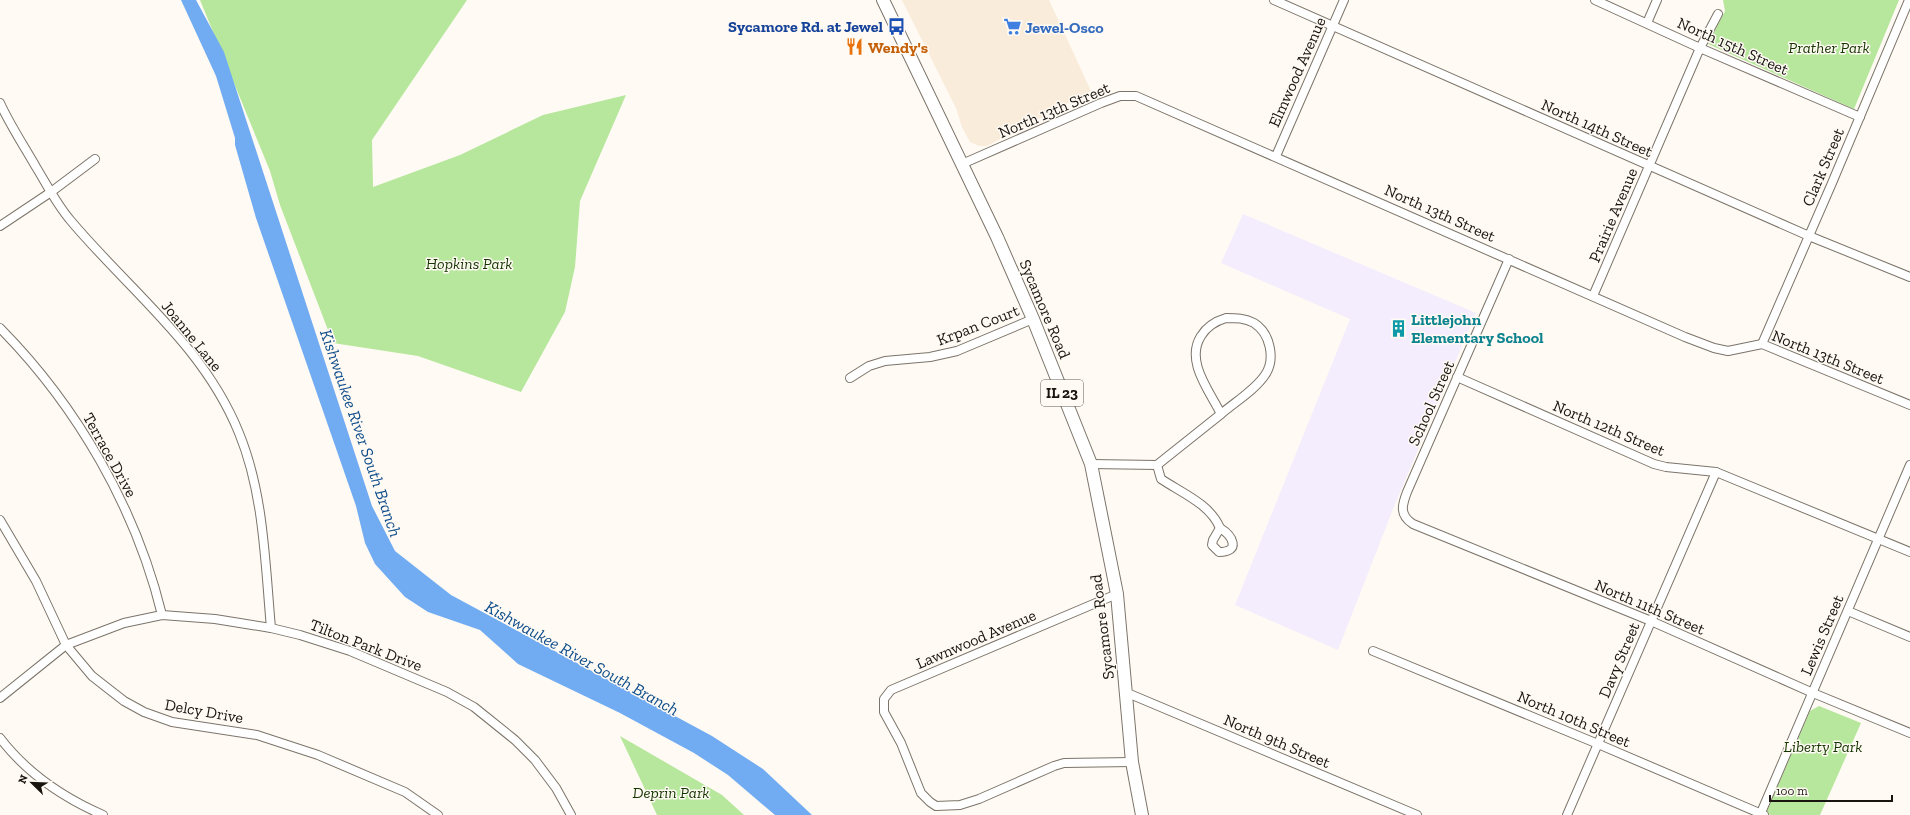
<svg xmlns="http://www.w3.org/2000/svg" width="1910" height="815" viewBox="0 0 1910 815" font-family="'Zilla Slab',serif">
  <rect width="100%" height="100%" fill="#fffaf3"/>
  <path fill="#faecda" d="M902 0H1049L1091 91 987 146H979L970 142 962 127 956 108Z"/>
  <path fill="#f4edfe" d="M1243 214 1476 313 1395 504 1338 650 1235 605 1350 319 1221 263Z"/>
  <g fill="#b6e79c">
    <path d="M200 0H467L372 140 373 187 460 155 543 115 626 95 580 201 575 267 565 312 521 392 418 356 333 343 280 205 270 171Z"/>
    <path d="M1723 0H1899L1854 109 1708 44 1725 11Z"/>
    <path d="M1819 706 1861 723 1820 815H1771L1766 813 1810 711Z"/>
    <path d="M620 736 722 795 744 815H657Z"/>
  </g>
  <path fill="#71acf2" d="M181 0H196L224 52 372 506 395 551 451 595 712 736 763 769 812 815H775L728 775 694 753 620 713 518 664 480 630 428 612 405 597 375 564 365 543 356 506 256 218 235 145V138L216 76Z"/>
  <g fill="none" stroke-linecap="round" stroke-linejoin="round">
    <defs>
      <g id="street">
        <path d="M1274 0 1809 236 1910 277"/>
        <path d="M1595 0 1700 48 1860 117"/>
        <path d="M1647 23 1657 0"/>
        <path d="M0 103C10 125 24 146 36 167 47 185 57 205 71 221 129 290 204 346 239 433 264 494 265 562 271 628"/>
        <path d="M1276 156 1344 0"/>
        <path d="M962 164 1101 103 1120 96H1136L1685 337 1714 348 1728 351 1762 344 1910 405"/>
        <path d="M0 226 51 192 95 159"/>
        <path d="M1509 259 1407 492C1402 505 1399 515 1413 524L1651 621 1813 693 1910 733"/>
        <path d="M1593 296 1700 48 1718 14"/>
        <path d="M1226 318C1236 318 1245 318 1254 323 1270 333 1276 359 1265 375 1255 390 1235 402 1221 414 1209 390 1185 361 1201 336 1207 326 1216 321 1226 318Z"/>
        <path d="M0 328C77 406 136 508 162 615"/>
        <path d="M1762 344 1832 183 1909 0"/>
        <path d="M1457 377 1654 464 1666 467 1716 472 1910 552"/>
        <path d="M850 378 869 366 885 361 930 357 957 351 1033 319"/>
        <path d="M1091 464 1157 465"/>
        <path d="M1157 465 1161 479C1182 493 1210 504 1220 528"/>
        <path d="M1157 465 1221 414"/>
        <path d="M0 520 36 581 66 645 92 676 124 701 144 712 172 722 257 735 318 755 405 792 438 815"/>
        <path d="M1220 528C1233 536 1241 552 1219 552L1212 545 1213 540Z"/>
        <path d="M1117 594 891 690 884 699V712L901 743 921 793 930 802 936 806 960 805 979 799 1054 766 1064 763 1132 762"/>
        <path d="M1848 611 1910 637"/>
        <path d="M1373 651 1598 744 1764 815"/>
        <path d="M1125 692 1417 815"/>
        <path d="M0 698 66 645 124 623 162 615 215 619 271 628 300 635 350 651 447 692 474 707 515 740 535 760 556 788 571 815"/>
        <path d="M0 738C26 772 64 798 103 815"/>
        <path d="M1567 815 1716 472"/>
        <path d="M1760 815 1910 465"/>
      </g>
      <path id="primary" d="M883 0 997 237 1033 319 1091 464 1117 594 1132 762 1142 815"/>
    </defs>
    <use href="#street" stroke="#7b746a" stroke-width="10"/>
    <use href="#primary" stroke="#7b746a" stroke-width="14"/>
    <use href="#street" stroke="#fff" stroke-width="8"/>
    <use href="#primary" stroke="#fff" stroke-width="12"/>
  </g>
  <defs>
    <symbol id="bus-bare" viewBox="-9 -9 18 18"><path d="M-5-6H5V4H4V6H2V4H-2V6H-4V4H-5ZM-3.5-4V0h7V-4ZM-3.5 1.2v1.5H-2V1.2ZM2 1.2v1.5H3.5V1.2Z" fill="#1a4fb4" stroke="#fffaf3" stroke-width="2.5" paint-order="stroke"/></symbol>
    <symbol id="supermarket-bare" viewBox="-9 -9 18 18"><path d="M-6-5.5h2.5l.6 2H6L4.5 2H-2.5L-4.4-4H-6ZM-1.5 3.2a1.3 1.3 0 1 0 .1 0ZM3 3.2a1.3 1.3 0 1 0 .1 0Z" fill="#3f7fe0" stroke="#fffaf3" stroke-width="2.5" paint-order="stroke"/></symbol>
    <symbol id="restaurant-bare" viewBox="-9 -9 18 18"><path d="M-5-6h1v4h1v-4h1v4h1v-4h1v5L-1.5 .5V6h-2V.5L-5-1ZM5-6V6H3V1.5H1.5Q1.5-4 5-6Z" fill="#e8710a" stroke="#fffaf3" stroke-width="2.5" paint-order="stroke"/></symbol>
    <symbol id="building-bare" viewBox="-9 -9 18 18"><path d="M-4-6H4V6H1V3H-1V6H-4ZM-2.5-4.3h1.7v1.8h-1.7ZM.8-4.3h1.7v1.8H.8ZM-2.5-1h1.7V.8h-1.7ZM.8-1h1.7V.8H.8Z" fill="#0f9aa8" stroke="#fffaf3" stroke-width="2.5" paint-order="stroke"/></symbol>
  </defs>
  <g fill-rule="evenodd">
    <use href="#bus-bare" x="884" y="14" width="25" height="25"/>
    <use href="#supermarket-bare" x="1000" y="14" width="25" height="25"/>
    <use href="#restaurant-bare" x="842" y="34" width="25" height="25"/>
    <use href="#building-bare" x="1386" y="316" width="25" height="25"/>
  </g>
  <g text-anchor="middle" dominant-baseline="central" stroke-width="3" stroke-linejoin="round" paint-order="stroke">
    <rect fill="#fffaf3" stroke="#5d5a55" stroke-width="1" x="1041" y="380" width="42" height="26" rx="3"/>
    <g font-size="15" font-weight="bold" fill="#181511">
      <text x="1062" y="393">IL 23</text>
    </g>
    <g font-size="16" font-weight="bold" fill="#164399" stroke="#fffaf3" text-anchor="end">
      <text x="883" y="26">Sycamore Rd. at Jewel</text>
    </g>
    <g font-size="16" font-weight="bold" fill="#366cbe" stroke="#fffaf3" text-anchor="start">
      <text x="1025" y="27">Jewel-Osco</text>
    </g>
    <g font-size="16" fill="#181511" stroke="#fffaf3">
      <text transform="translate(1733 46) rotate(24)">North 15th Street</text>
      <text transform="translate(1297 72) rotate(-66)">Elmwood Avenue</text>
      <text transform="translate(1054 110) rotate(-23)">North 13th Street</text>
      <text transform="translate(1597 128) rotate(24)">North 14th Street</text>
      <text transform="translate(1823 167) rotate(-67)">Clark Street</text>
      <text transform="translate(1440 213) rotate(24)">North 13th Street</text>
      <text transform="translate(1613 215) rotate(-67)">Prairie Avenue</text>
      <text transform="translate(1045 309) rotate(67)">Sycamore Road</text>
      <text transform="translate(978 325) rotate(-21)">Krpan Court</text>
      <text transform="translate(192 336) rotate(51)">Joanne Lane</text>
      <text transform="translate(1828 357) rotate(22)">North 13th Street</text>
      <text transform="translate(1431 403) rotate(-66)">School Street</text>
      <text transform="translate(1609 428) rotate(23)">North 12th Street</text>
      <text transform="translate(110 455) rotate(61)">Terrace Drive</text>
      <text transform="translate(1650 607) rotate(23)">North 11th Street</text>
      <text transform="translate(1102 627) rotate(-97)">Sycamore Road</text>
      <text transform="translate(1822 635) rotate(-67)">Lewis Street</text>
      <text transform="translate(976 639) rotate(-23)">Lawnwood Avenue</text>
      <text transform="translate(366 645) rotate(21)">Tilton Park Drive</text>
      <text transform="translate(1619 660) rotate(-67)">Davy Street</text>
      <text transform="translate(204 711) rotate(10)">Delcy Drive</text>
      <text transform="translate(1574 719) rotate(23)">North 10th Street</text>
      <text transform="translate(1277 741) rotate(23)">North 9th Street</text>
    </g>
    <g font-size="16" font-weight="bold" fill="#c56008" stroke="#fffaf3" text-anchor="start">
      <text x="868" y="47">Wendy's</text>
    </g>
    <g font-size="16" font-style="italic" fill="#153500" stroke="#fffaf3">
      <text x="1829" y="47">Prather Park</text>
      <text x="469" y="263">Hopkins Park</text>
      <text x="1823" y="746">Liberty Park</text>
      <text x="671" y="792">Deprin Park</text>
    </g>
    <g font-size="16" font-weight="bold" fill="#0d838f" stroke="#fffaf3" text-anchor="start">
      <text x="1411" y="319">Littlejohn<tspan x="1411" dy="18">Elementary School</tspan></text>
    </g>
    <g font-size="17" font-style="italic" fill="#0e4d8b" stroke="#fffaf3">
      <text transform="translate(361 433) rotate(71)">Kishwaukee River South Branch</text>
      <text transform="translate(582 658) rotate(29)">Kishwaukee River South Branch</text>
    </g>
  </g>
  <g transform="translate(32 783) rotate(293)" stroke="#fffaf3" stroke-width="3" paint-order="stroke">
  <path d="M0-3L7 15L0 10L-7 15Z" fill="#181511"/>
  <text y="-6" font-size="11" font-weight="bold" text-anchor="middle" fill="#181511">N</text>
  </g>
  <path d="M1770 795v6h122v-6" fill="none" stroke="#181511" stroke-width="2"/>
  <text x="1776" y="795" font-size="12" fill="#181511" stroke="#fffaf3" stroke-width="3" paint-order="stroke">100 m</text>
</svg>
